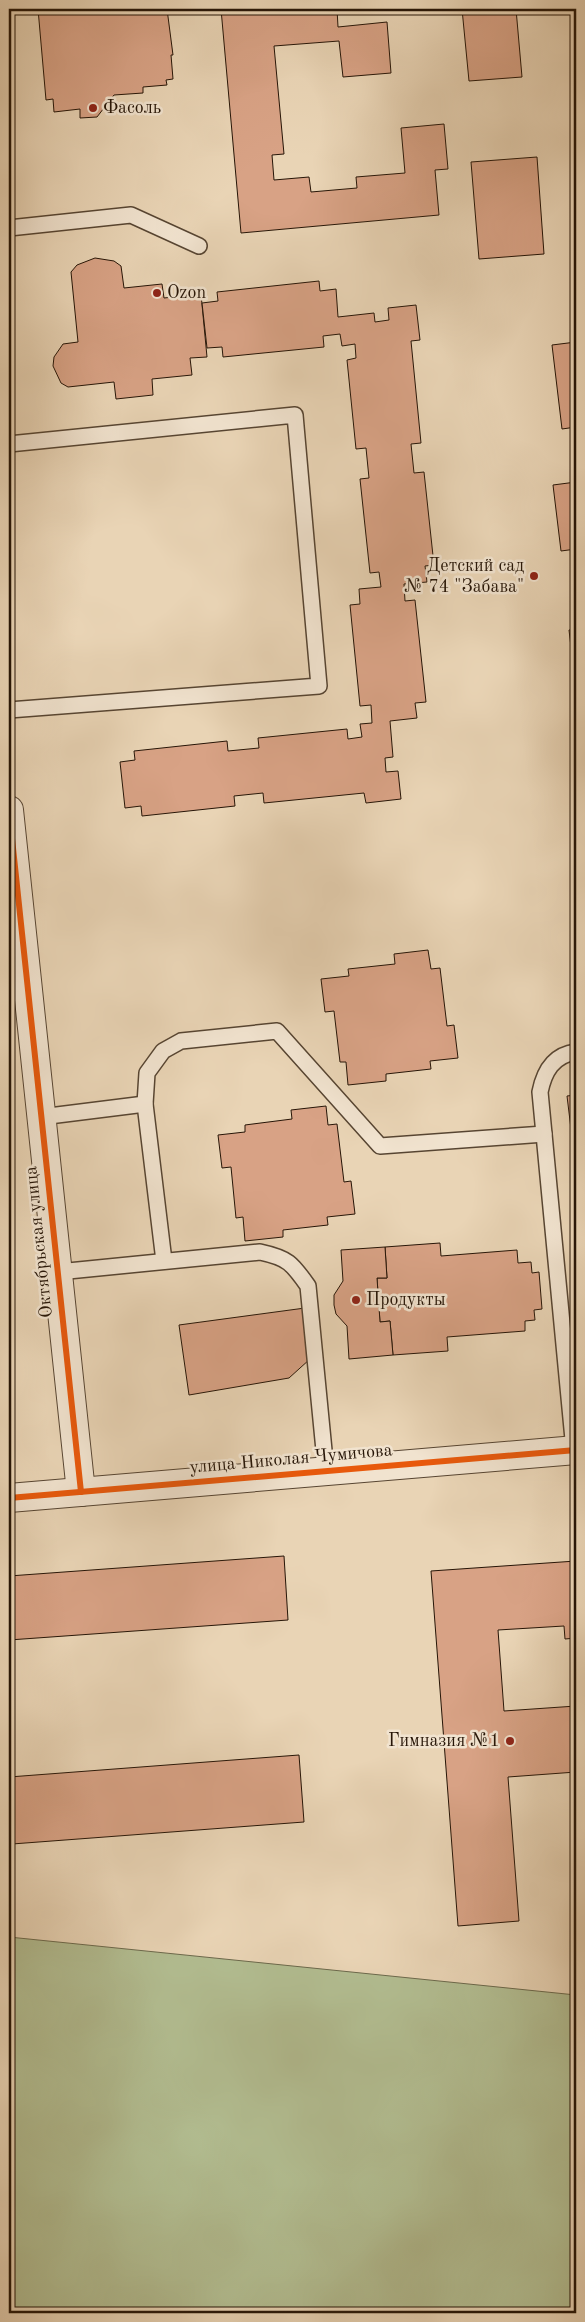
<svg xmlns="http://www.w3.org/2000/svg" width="585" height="2322" viewBox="0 0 585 2322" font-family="'Old Standard TT',serif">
  <rect width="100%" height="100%" fill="#e9d4b5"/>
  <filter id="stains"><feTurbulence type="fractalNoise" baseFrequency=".004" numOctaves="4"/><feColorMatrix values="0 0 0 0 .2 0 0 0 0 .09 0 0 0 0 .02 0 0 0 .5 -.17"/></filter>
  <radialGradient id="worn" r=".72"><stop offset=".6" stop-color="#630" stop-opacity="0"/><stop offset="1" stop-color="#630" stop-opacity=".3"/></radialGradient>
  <path fill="#b2bd91" stroke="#6c694c" d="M9 1937 576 1995V2313H9Z"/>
  <g fill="#d8a285" stroke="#261507">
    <path d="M38 9H167L173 55H171L173 79 166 80 167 85 143 87V93L114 95 97 117 80 118V109L54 112 53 99 46 100Z"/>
    <path d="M221 9H337L338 27 387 22 391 73 343 77 339 41 274 46 284 154 272 155 274 180 309 177 311 192 357 188 356 177 405 173 401 128 444 124 448 169 435 170 439 215 241 233Z"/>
    <path d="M462 9H516L522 77 469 81Z"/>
    <path d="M537 157 544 254 479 259 471 162Z"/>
    <path d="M95 258 114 261 121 266 124 288 162 284 164 298 201 294 207 357 190 358 192 375 152 379 153 395 116 399 114 382 68 387 61 383 53 366 54 357 63 344 78 342 71 272 77 265Z"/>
    <path d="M319 281 320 291 336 289 338 317 374 313 375 322 389 320 388 308 416 305 420 340 411 341 421 443 411 444 414 473 424 472 434 565 425 566 427 582 404 584 405 601 415 600 426 702 415 703 417 718 390 721 393 757 385 758 386 772 398 771 401 799 366 803 364 793 264 803 263 793 234 796 235 806 142 816 141 806 125 808 120 762 135 760 134 751 227 741 228 751 259 748 258 738 347 729 348 739 362 737 360 724 372 723 371 705 360 706 350 605 360 604 359 589 381 587 379 572 370 573 360 479 369 478 366 448 356 449 347 360 356 358 355 344 342 346 340 334 323 336 324 347 223 357 222 347 207 348 202 303 218 301 217 292Z"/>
    <path d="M576 342V427L562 429 552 345Z"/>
    <path d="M576 482V549L561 551 553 485Z"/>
    <path d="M576 629V690L569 630Z"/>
    <path d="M428 950 431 969 440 968 447 1026 454 1025 458 1058 430 1061 431 1069 386 1074V1081L348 1085 346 1062H340L334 1011 325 1012 321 979 349 976 348 969 395 964 394 954Z"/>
    <path d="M576 1095V1129H571L567 1096Z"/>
    <path d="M326 1106 328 1125 337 1124 344 1182 351 1181 355 1214 327 1217 328 1225 283 1230V1237L245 1241 243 1217 236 1218 231 1167 222 1168 218 1135 245 1132V1125L292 1119 291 1110Z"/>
    <path d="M440 1243 441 1256 517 1250 518 1263 531 1262 532 1273 539 1272 542 1309 534 1310 535 1320 525 1321V1331L447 1337 448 1351 393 1355 390 1321 380 1322 377 1278H387L385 1247Z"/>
    <path d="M385 1247 387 1278H377L380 1322 390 1321 393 1355 349 1359 347 1326 336 1314 334 1305V1295L343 1281 341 1250Z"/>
    <path d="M305 1308 310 1359 289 1378 189 1395 179 1325Z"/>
    <path d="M284 1556 288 1620 9 1640V1576Z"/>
    <path d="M576 1561V1638L565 1639 564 1626 498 1630 504 1711 576 1706V1772L508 1777 519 1921 458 1926 431 1571Z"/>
    <path d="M299 1755 304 1822 12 1844 9 1777Z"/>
  </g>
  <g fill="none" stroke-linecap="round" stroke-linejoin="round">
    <defs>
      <g id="service">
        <path d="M9 228 131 215 199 246"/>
        <path d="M9 444 295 415 319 686 9 710"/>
        <path d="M41 1117 145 1104"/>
        <path d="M164 1261 145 1104 147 1073 163 1051 181 1041 277 1031 380 1146 544 1134"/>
        <path d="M58 1272 260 1252C288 1258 292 1263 308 1286L326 1471"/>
        <path d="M574 1450 540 1092C544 1072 553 1055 576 1052"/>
      </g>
      <g id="tertiary">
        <path d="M9 810 81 1492"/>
        <path d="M9 1498 576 1450"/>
      </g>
    </defs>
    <use href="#service" stroke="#574532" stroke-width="18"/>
    <use href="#tertiary" stroke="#574532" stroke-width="30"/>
    <use href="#service" stroke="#f1e3cf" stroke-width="15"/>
    <use href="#tertiary" stroke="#f1e3cf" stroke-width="28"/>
    <defs>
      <g id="cycleway">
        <path d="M9 810 81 1492"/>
        <path d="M9 1498 576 1450"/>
      </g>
    </defs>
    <use href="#cycleway" stroke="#f1e3cf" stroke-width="9"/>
    <use href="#cycleway" stroke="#e8590c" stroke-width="6"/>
  </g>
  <g fill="#8f2418" stroke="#f1e3cf" stroke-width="2">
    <circle cx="93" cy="108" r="5"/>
    <circle cx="157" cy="293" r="5"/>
    <circle cx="534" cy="576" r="5"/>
    <circle cx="356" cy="1300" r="5"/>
    <circle cx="510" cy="1741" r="5"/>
  </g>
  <g text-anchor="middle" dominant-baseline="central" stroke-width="5" stroke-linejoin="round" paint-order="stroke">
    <g font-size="18" fill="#261507" stroke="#f1e3cf" text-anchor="start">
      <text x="103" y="108">Фасоль</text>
      <text x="167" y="293">Ozon</text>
      <text x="524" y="566" text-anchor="end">Детский сад<tspan x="524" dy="21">№ 74 "Забава"</tspan></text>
      <text x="366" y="1300">Продукты</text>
      <text x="500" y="1741" text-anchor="end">Гимназия №1</text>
    </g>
    <g font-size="18" fill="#261507" stroke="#f1e3cf">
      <text transform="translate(39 1242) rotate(-96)">Октябрьская улица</text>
      <text transform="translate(291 1459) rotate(-5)">улица Николая Чумичова</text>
    </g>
  </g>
  <rect width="585" height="2322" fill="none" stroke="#e9d4b5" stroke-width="30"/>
  <rect x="10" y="10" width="565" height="2302" fill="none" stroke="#261507" stroke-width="2.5"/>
  <rect x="15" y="15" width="555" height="2292" fill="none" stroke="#261507"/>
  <rect width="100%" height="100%" filter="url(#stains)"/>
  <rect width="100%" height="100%" fill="url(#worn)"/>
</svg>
